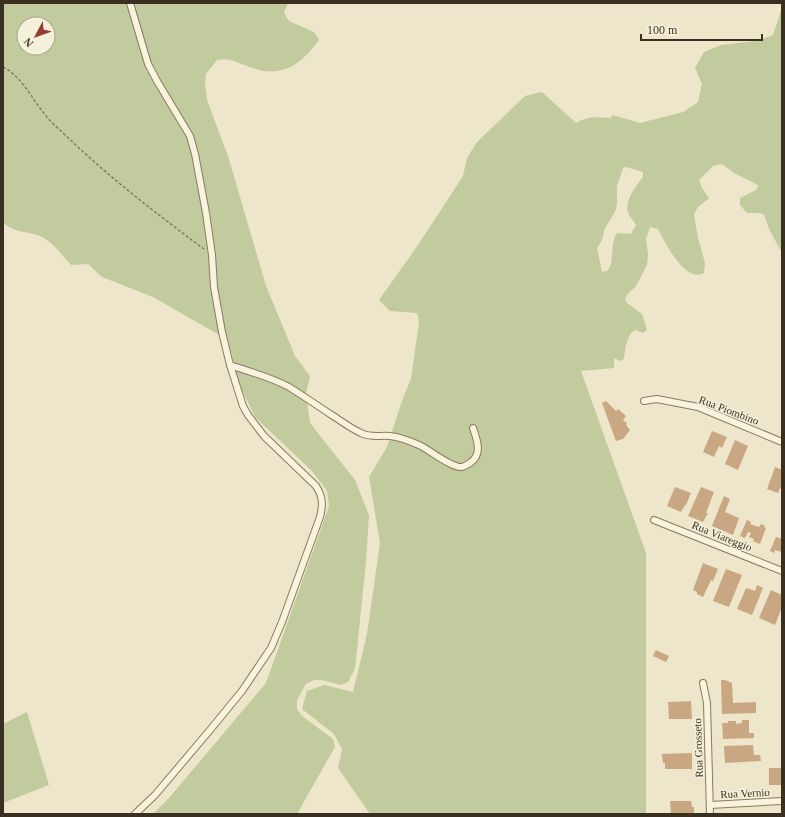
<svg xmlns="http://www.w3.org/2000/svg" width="785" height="817" viewBox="0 0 785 817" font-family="'Times New Roman',serif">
  <rect width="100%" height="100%" fill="#ede6ca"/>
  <g fill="#c1cb9e" fill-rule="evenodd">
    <path d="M3 3H288L284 13 289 21 314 32 319 40C301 65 281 79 250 67 237 63 230 57 217 60L206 74 205 83 207 100 229 159 266 286 295 356 310 376 306 394 310 423 355 480 369 515 366 562 355 669 348 682 340 685 322 680H314L306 684 297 700V709L302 716 333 739 335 747 297 814H153L169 798 266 683 329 506 327 491 313 472 255 417 240 386 228 340 153 297 102 277 88 264 71 265C63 256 54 244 44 238 30 230 15 235 3 222ZM24 24H48V48H24Z"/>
    <path d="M782 8V253L769 229 764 215 760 213H747L740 205V198L756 190 758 185 734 173 722 164 713 166 699 180 702 188 709 198 698 207 694 214 698 238 705 263 704 273C685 284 665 242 658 229L650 227 646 239 648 254 647 265 636 286 627 295 625 299 627 303 642 314 647 330 643 333 635 330C626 335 625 351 624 359L619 361 614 358V368L581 371 646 553V814H370L338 768 342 749 334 734 302 709 307 691 324 685 353 692 367 634 380 543 369 477 387 447 403 398 411 379 419 322 417 313 390 311 379 300 418 245 463 176 467 158 477 142 525 96 542 92 576 123C587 116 598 117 610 118L613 115 640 123 683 112 698 102 702 84 695 68 704 52 721 45 756 41 773 35ZM626 167 643 172V177C636 187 624 200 628 213 630 218 635 221 636 226L633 230 631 234 619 233 616 234 613 243 611 265 607 271 602 272 597 248 602 240 605 228 615 212 617 204V186L623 168Z"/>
    <path d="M27 712 49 785 3 803V724Z"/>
  </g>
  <g fill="#c9a782">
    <path d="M606 401 616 411 618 409 626 416 623 420 627 423 626 425 630 430 623 439 616 441 602 403Z"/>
    <path d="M712 431 727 437 722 448 719 446 714 457 703 452Z"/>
    <path d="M735 440 748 446 738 470 725 464Z"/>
    <path d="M775 467 782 470V489L780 488 778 493 767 489Z"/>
    <path d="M675 487 691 493 686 505H685L681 512 667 506Z"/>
    <path d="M701 487 714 492 706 513H708L703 522 688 516Z"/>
    <path d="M724 496 730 499 725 512 739 518 733 535 712 526Z"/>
    <path d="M747 520 751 522 750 524 759 527 761 524 765 526 764 527 766 528 760 544 753 541 754 539 749 537 751 533 748 532 745 538 740 536Z"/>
    <path d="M776 537 782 539V552L775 550 774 553 770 551Z"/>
    <path d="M703 563 718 569 713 581 711 580 703 597 697 594V592L693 590Z"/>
    <path d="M726 569 742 575 729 607 713 601Z"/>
    <path d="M757 585 763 588 752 615 737 609 746 588 755 591Z"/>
    <path d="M771 590 782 595V607L775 625 759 618Z"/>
    <path d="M656 650 669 656 666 662 653 656Z"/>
    <path d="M721 680H725L732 683 733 703 756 702V713L722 714Z"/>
    <path d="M691 701 692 719H669L668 702Z"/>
    <path d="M742 720H749V733H754V738L723 739 722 723H728V721H736V724L742 723Z"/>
    <path d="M753 745 754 755H760L761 761 725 763 724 746Z"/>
    <path d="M692 753V769H665V763H663L662 754Z"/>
    <rect x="769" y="768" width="13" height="17"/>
    <path d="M670 801H691L692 807H694V814H671Z"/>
  </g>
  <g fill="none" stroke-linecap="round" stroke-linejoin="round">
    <defs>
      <g id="minor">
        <path d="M130 3 148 64 157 81 190 136 195 154 206 213 212 255 214 287 222 332 230 365 243 406 248 415 264 436 316 486C323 497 323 505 320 517L282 622 271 648 242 691 210 730 155 795 135 814"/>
        <path d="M230 365C250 372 271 377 289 387 303 396 317 405 330 414 340 420 350 428 361 433 371 438 380 435 390 436 400 437 410 441 419 445 430 450 451 468 462 467 465 466 468 464 470 463 483 454 477 440 473 428"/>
        <path d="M644 401 657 399 698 407 782 442"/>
        <path d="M654 520 782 571"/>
        <path d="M703 683 707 703 710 814"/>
        <path d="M710 805 782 801"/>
      </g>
    </defs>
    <use href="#minor" stroke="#897a5f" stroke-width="8"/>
    <path stroke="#897a5f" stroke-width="1.5" stroke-dasharray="3 2" stroke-linecap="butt" d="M3 67C21 76 31 97 43 112 48 119 54 125 60 130 105 174 154 212 204 249"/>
    <use href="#minor" stroke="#f8f3dd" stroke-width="6"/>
  </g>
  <g text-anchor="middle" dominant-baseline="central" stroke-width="3" stroke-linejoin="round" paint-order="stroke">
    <g font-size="11" fill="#3a3021" stroke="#f5f0d9">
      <text transform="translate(729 410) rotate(21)">Rua Piombino</text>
      <text transform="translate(722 536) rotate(22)">Rua Viareggio</text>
      <text transform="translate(698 748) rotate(-92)">Rua Grosseto</text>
      <text transform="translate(745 793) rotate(-3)">Rua Vernio</text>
    </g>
  </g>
  <rect width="785" height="817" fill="none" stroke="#3a3021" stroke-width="8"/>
  <g transform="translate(36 36) rotate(229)"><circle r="19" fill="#f5f0d9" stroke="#aaa38f"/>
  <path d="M0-3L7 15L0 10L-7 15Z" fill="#953b32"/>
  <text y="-6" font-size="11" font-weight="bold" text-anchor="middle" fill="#3a3021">N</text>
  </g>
  <path d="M641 34v6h121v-6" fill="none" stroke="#3a3021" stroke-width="2"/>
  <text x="647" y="34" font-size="12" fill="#3a3021" stroke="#f5f0d9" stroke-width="3" paint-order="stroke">100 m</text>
</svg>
